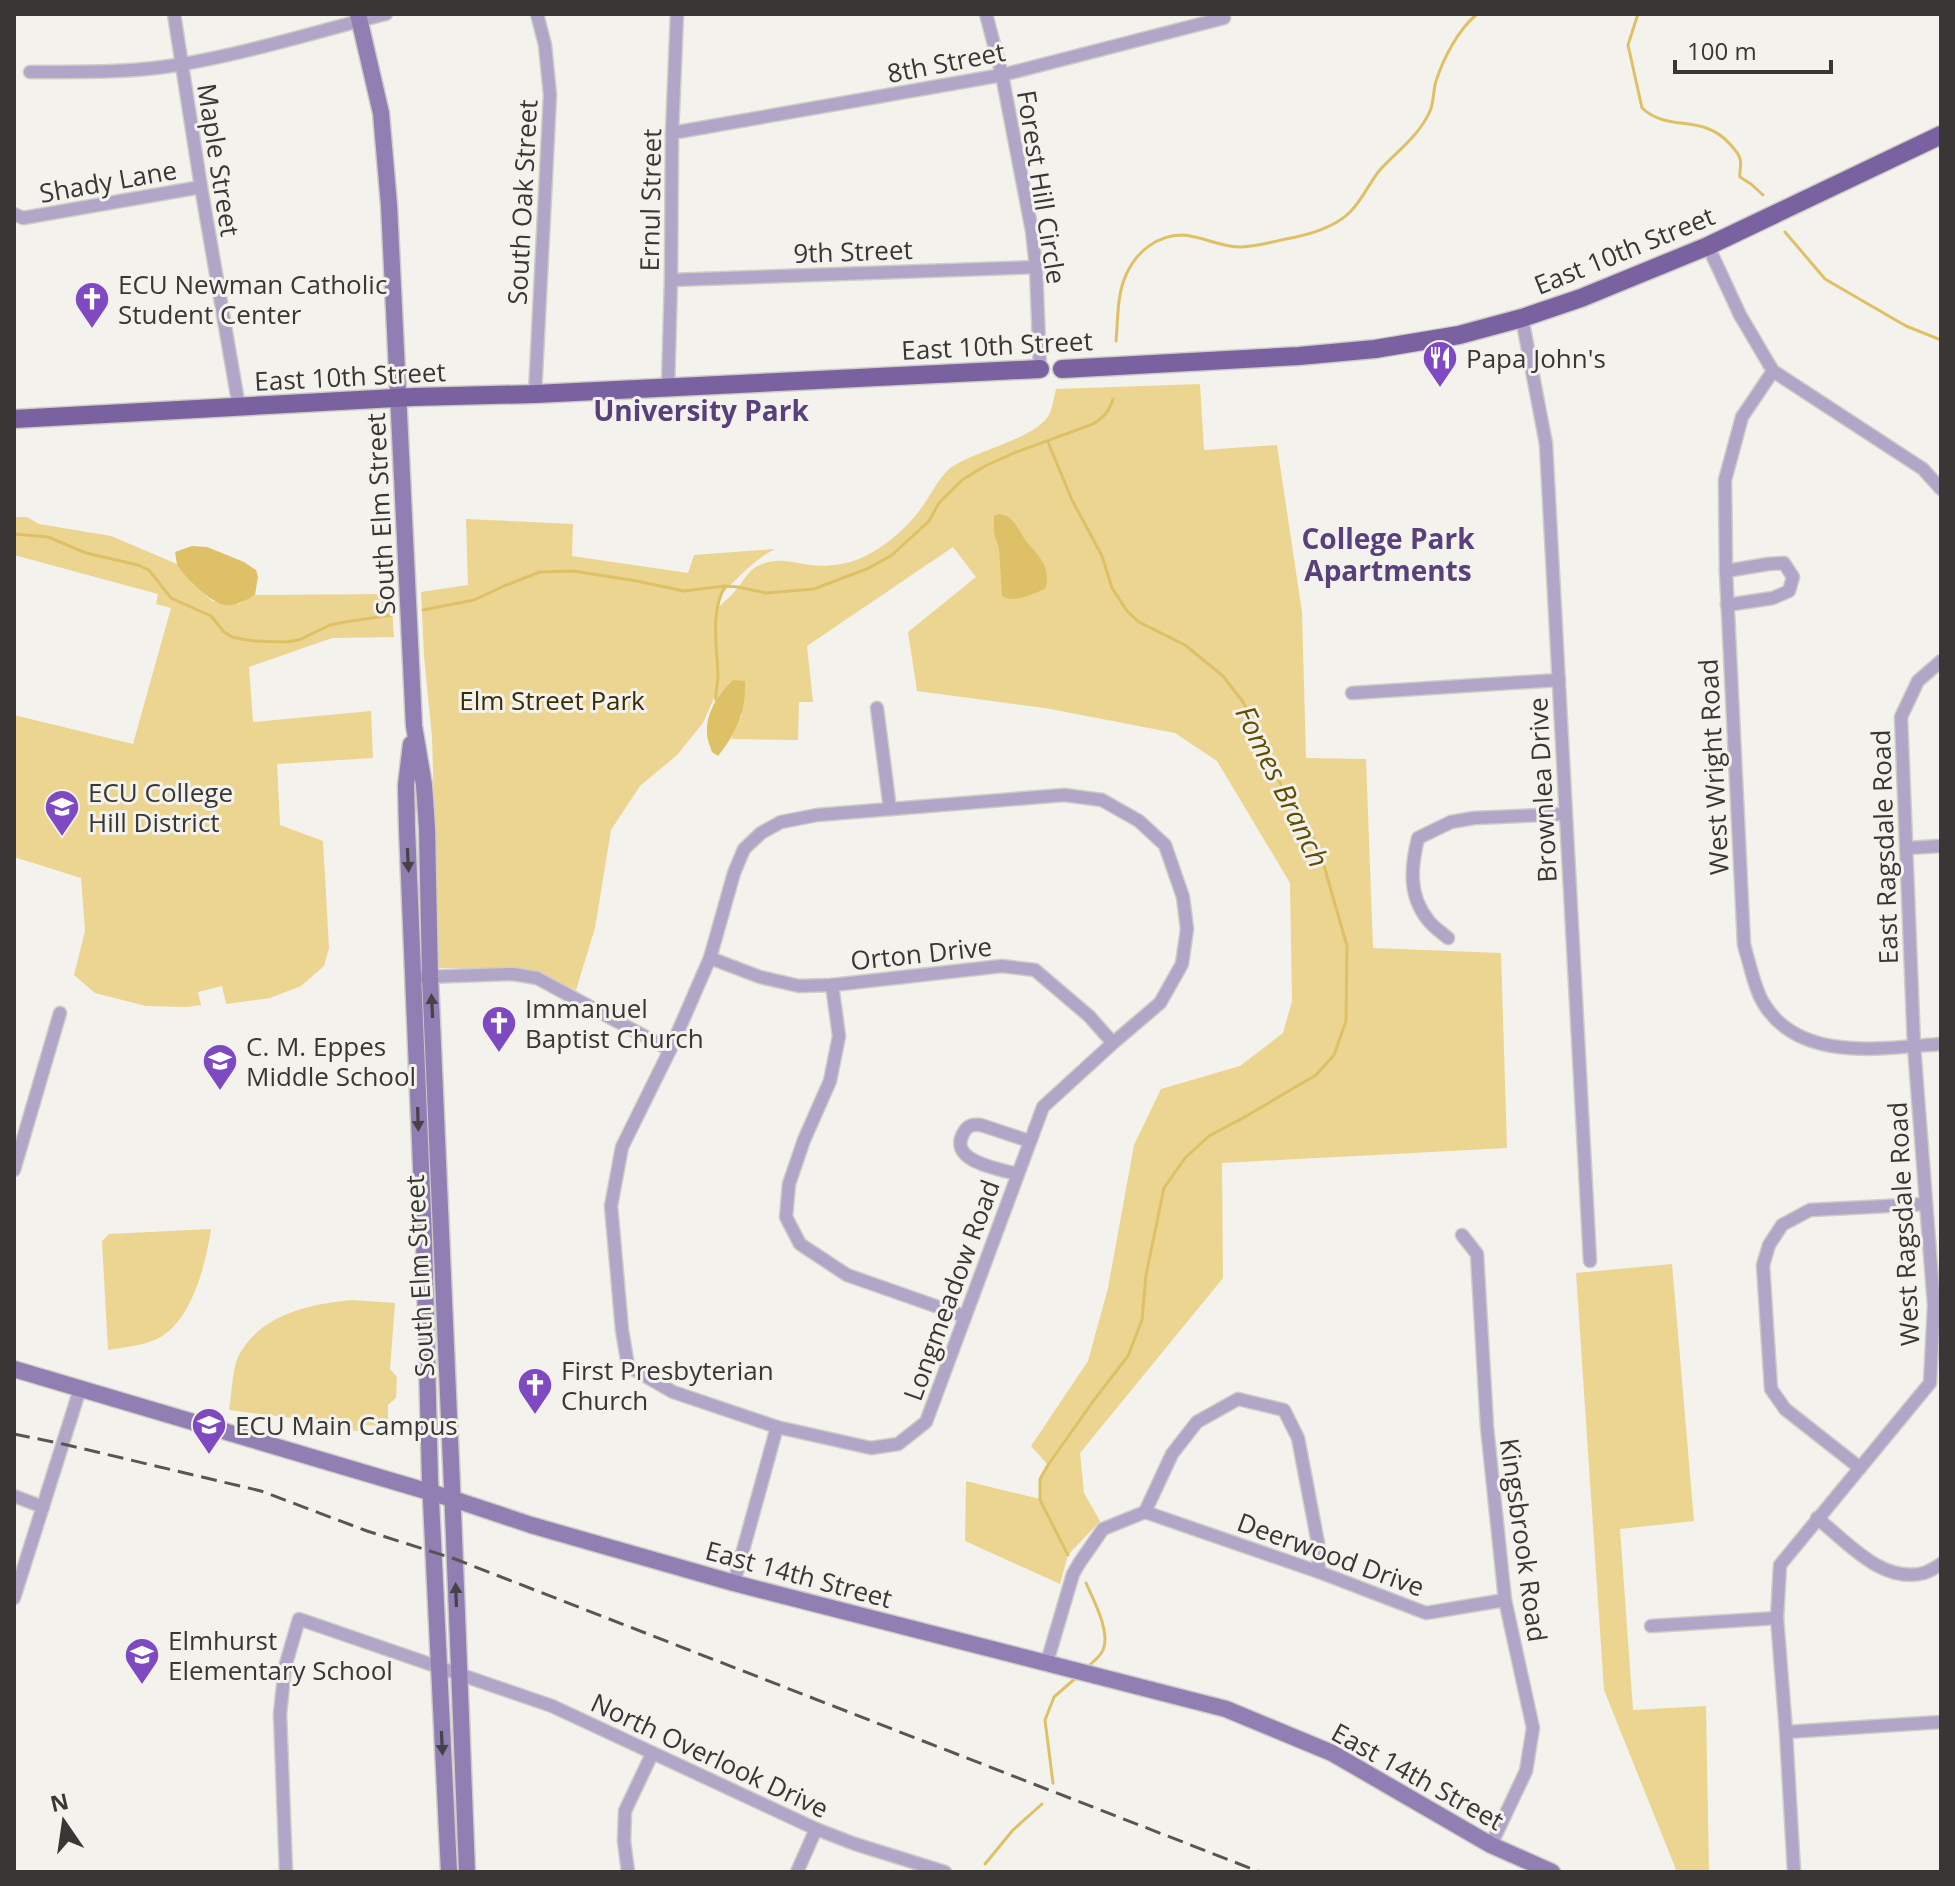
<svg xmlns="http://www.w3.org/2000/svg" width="1955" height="1886" viewBox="0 0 1955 1886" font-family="'Open Sans',sans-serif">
  <rect width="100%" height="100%" fill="#f4f2ec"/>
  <g fill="#ebd591">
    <path d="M1200 384 1204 450 1277 445 1302 612 1306 758 1366 759 1373 948 1501 953 1507 1148 1222 1163 1223 1278 1080 1453 1084 1493 1100 1521 1068 1555 1060 1584 965 1541 966 1481 1040 1499V1479L1048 1465 1031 1446 1088 1361 1108 1288 1134 1145 1161 1089 1240 1066 1283 1033 1292 1001 1290 883 1217 761 1175 733 1045 708 917 691 908 632 976 577 953 547 807 646 813 702H799L798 740 731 739 742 715 724 689 716 700 714 698 703 723 677 755 640 786 611 830 595 928 576 990 523 968H439L432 737 424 657 421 592 468 585 466 519 573 524 572 556 688 573 694 555 775 549C752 561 737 579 719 597V607C726 600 734 593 740 585 745 578 749 571 756 567 775 556 791 562 810 565 825 567 844 565 859 559 884 548 909 527 924 504 932 493 938 479 949 469 972 451 1038 439 1050 413 1053 406 1054 396 1056 389Z"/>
    <path d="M14 517H27L39 524 111 536 177 564 200 590 212 601 239 604 255 595 391 594 394 637 332 638 249 667 253 722 371 711 373 758 277 764 280 825 323 841 329 948 324 966 301 986 270 998 226 1004 222 986 198 992 201 1005 186 1007 146 1006 95 993 74 975 85 931 81 878 14 857V715L133 744 171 608 156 604 158 594 14 555Z"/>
    <path d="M211 1229C206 1263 192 1322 157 1339 142 1346 124 1347 108 1350L102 1241 109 1234Z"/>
    <path d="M1672 1264 1694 1521 1620 1529 1633 1710 1706 1706 1709 1872H1677L1604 1690 1576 1273Z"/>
    <path d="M352 1300 395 1303 390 1369 397 1377 396 1398 388 1405V1419L378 1426 365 1425 358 1431 341 1430 331 1423 229 1410C232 1395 232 1368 239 1355 261 1314 310 1304 352 1300Z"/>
  </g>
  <g fill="#dec166">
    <path d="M999 514C1014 515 1018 530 1026 541 1038 555 1053 569 1045 589 1032 594 1014 604 1002 596L999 549 994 533V516Z"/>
    <path d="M192 546 207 547 244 562 256 570 258 577 255 595C245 601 237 606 225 605 212 604 183 576 177 564 176 561 176 556 175 552Z"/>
    <path d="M733 680 745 681C746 712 737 732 718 756L712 752C710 746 707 739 707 733 706 712 719 693 733 680Z"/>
  </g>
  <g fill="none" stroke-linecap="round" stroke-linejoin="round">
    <g stroke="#dec166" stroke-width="3">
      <path d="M1638 14 1628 45 1642 108C1669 133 1701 113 1729 143 1733 148 1739 153 1740 159 1742 165 1739 171 1740 177L1751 184 1763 195"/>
      <path d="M1785 232 1825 279 1906 326 1941 340"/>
      <path d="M1116 341C1118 320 1117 294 1126 275 1136 252 1157 235 1182 235 1203 236 1221 248 1242 247 1260 246 1279 240 1296 237 1314 233 1338 225 1351 211 1361 201 1369 184 1379 171 1397 151 1419 136 1430 111 1434 102 1433 91 1436 81 1444 57 1458 30 1477 14"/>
      <path d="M1048 442 1072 500 1102 556 1112 588 1127 611 1139 622 1185 645 1223 676 1243 702 1266 745 1278 779 1293 808 1318 845 1347 946 1346 1021 1334 1055 1316 1075 1243 1118 1209 1136 1185 1158 1164 1188 1146 1275 1142 1320 1128 1356 1094 1400 1048 1465 1040 1479V1500L1068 1555"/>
      <path d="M14 534 48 537 86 553 138 565 149 570 171 598 211 616 224 632 232 637 253 641 286 642 299 640 330 625 345 622 392 615"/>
      <path d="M423 610 474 600 504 586 540 572 573 571 637 581 684 591 725 586 738 587 766 593 814 589 869 568 892 555 929 521 939 503 962 480 985 466 1014 453 1093 424C1104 417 1109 412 1113 399"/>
      <path d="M716 700C715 692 718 684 718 675 717 645 710 613 725 586"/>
      <path d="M1086 1583C1093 1599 1111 1632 1103 1650 1100 1657 1092 1663 1086 1668"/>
      <path d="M1053 1783 1045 1720 1054 1697 1078 1676"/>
      <path d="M985 1864 1013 1830 1042 1804"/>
    </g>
    <defs>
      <g id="street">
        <path d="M174 14 201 187 239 407"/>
        <path d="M986 14 1002 75 1032 231 1036 267 1040 369"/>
        <path d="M30 72C81 72 132 73 183 64 252 52 319 31 386 14"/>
        <path d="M672 133 1002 75 1224 18"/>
        <path d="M14 214 23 218 201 187"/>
        <path d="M1708 246 1740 315 1773 371 1923 469 1941 489"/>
        <path d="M671 280 1036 267"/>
        <path d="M1522 318 1546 444 1590 1261"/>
        <path d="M1773 371 1742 417 1725 480 1726 571 1744 945C1749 961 1755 991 1764 1004 1800 1063 1883 1048 1941 1044"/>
        <path d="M668 387 671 280 672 133 677 14"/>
        <path d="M535 394 550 95 545 45 537 14"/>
        <path d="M1726 571 1768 564 1784 563 1793 577 1789 591 1773 598 1727 605"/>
        <path d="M1352 693 1559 680"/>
        <path d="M877 708 890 809"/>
        <path d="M1064 795 1102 800 1139 821 1165 845 1183 897 1187 929 1182 964 1160 1003 1113 1043 1043 1107 926 1422 898 1444 871 1448 777 1427 673 1392 628 1366 622 1330 611 1206 622 1147 670 1050 710 958 734 873 744 849 761 833 781 822 817 815Z"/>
        <path d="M1907 848 1941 846"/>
        <path d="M1448 938C1441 932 1433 927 1428 920 1408 895 1411 867 1418 838L1451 822 1474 818 1565 814"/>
        <path d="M710 958 760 977 799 986 832 985 1002 966 1035 970 1089 1016 1113 1043"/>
        <path d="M424 977 513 974 537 978 670 1050"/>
        <path d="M832 985 839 1036 830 1081 804 1140 789 1184 786 1217 800 1244 847 1275 964 1316"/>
        <path d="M14 1170 60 1013"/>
        <path d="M1017 1174C999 1169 946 1161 964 1132 968 1125 973 1124 981 1125L1029 1141"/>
        <path d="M1462 1235 1477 1254 1487 1427 1505 1600 1533 1728 1526 1771 1491 1845"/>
        <path d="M1860 1468 1785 1409 1771 1389 1763 1265 1769 1245 1782 1225 1810 1210 1926 1204"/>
        <path d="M14 1496 43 1507"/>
        <path d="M1145 1512 1319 1572 1426 1613 1505 1600"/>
        <path d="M1817 1518C1847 1542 1882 1584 1924 1573 1930 1571 1936 1567 1941 1564"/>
        <path d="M734 1583 777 1427"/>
        <path d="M14 1598 80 1389"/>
        <path d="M1651 1626 1777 1618"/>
        <path d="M1047 1662 1073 1574 1080 1562 1103 1529 1145 1512 1172 1454 1197 1422 1238 1399 1284 1410 1298 1438 1318 1543 1319 1572"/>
        <path d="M1786 1732 1941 1722"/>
        <path d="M286 1872 280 1714 285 1667 299 1619 552 1706 816 1829 855 1844 945 1872"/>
        <path d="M628 1872 624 1841 625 1811 652 1754"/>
        <path d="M797 1872 816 1829"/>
        <path d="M1794 1872 1786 1732 1777 1618 1780 1565 1930 1383 1934 1306 1914 1046 1901 717 1918 681 1941 661"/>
      </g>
      <g id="secondary">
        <path d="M358 14 381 113 389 205 414 726 424 785 427 828 430 977 452 1486 467 1872"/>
        <path d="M411 744 406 785 407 828 424 1239 430 1480 449 1872"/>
        <path d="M14 1369 453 1499 531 1525 734 1583 1226 1709 1332 1753 1491 1845 1552 1872"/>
      </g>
      <g id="primary">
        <path d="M1062 369 1299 356 1375 349 1459 335 1522 318 1581 298 1708 246 1941 135"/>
        <path d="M14 419 413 397 535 394 1040 369"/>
      </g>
    </defs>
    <use href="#street" stroke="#cecdc7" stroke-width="15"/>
    <use href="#secondary" stroke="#cecdc7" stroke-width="19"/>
    <use href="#primary" stroke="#cecdc7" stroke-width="21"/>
    <use href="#street" stroke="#b1a5c8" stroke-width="12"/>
    <use href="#secondary" stroke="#917eb2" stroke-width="16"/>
    <use href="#primary" stroke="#7a62a1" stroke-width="18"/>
    <path stroke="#575653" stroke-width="3" stroke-dasharray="16 8" stroke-linecap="butt" d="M14 1434 63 1444 261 1491 367 1531 455 1559 1260 1872"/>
  </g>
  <defs><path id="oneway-solid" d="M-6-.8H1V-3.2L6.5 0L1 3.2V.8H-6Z" transform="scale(2)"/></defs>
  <g fill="#454248">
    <use href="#oneway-solid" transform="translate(408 860) rotate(87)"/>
    <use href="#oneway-solid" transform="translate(432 1006) rotate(-93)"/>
    <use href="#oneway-solid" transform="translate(418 1119) rotate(88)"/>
    <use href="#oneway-solid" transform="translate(456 1595) rotate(-92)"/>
    <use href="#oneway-solid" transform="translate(442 1743) rotate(87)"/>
  </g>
  <defs>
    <symbol id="church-pin" viewBox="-11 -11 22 30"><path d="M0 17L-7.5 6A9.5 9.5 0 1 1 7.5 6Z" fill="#7e49c1" stroke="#f4f2ec"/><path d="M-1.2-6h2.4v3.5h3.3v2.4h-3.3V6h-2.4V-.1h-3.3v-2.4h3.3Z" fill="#fff"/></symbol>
    <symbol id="restaurant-pin" viewBox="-11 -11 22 30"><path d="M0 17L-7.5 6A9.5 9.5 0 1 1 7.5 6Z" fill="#7e49c1" stroke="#f4f2ec"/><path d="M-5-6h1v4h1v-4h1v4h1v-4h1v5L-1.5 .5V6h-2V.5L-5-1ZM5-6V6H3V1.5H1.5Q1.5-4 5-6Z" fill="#fff"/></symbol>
    <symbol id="university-pin" viewBox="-11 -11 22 30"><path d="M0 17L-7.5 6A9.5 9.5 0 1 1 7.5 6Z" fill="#7e49c1" stroke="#f4f2ec"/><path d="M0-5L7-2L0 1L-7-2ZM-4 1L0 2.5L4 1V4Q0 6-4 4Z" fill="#fff"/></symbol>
    <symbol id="school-pin" viewBox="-11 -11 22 30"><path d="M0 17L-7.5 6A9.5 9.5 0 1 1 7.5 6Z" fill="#7e49c1" stroke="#f4f2ec"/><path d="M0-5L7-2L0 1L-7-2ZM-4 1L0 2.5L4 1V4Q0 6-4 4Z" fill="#fff"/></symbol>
  </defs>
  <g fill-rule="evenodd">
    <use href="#church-pin" x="72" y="279" width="40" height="54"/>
    <use href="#restaurant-pin" x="1420" y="338" width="40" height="54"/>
    <use href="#university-pin" x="42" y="787" width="40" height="54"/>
    <use href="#church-pin" x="479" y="1003" width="40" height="54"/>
    <use href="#school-pin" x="200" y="1041" width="40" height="54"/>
    <use href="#church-pin" x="515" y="1365" width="40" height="54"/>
    <use href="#university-pin" x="189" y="1405" width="40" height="54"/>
    <use href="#school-pin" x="122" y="1635" width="40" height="54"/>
  </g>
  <g text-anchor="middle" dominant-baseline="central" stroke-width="6" stroke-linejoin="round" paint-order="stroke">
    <g font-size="26" fill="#383735" stroke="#f4f2ec">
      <text transform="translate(946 62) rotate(-11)">8th Street</text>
      <text transform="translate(219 160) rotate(81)">Maple Street</text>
      <text transform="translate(108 181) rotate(-10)">Shady Lane</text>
      <text transform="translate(1042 187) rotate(81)">Forest Hill Circle</text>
      <text transform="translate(650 200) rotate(-89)">Ernul Street</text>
      <text transform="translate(522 202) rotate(-87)">South Oak Street</text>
      <text transform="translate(1624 250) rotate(-22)">East 10th Street</text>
      <text transform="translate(853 251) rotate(-2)">9th Street</text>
      <text transform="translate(997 345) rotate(-3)">East 10th Street</text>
      <text transform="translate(350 376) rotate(-3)">East 10th Street</text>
      <text transform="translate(380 514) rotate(-93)">South Elm Street</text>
      <text transform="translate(1713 767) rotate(-93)">West Wright Road</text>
      <text transform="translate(1542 790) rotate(-93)">Brownlea Drive</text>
      <text transform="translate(1884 847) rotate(-92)">East Ragsdale Road</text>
      <text transform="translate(921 953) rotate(-6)">Orton Drive</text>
      <text transform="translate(1903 1224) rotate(-93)">West Ragsdale Road</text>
      <text transform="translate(419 1276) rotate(-93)">South Elm Street</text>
      <text transform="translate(951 1290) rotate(-70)">Longmeadow Road</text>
      <text transform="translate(1524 1540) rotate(82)">Kingsbrook Road</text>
      <text transform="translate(1331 1554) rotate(20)">Deerwood Drive</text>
      <text transform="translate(799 1574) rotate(15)">East 14th Street</text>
      <text transform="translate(710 1755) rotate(25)">North Overlook Drive</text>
      <text transform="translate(1418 1776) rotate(29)">East 14th Street</text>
    </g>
    <g font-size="26" fill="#383735" stroke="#f4f2ec" text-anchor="start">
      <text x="118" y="284">ECU Newman Catholic<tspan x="118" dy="30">Student Center</tspan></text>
      <text x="1466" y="358">Papa John's</text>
      <text x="88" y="792">ECU College<tspan x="88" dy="30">Hill District</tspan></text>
      <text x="525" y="1008">Immanuel<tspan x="525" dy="30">Baptist Church</tspan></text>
      <text x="246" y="1046">C. M. Eppes<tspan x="246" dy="30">Middle School</tspan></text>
      <text x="561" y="1370">First Presbyterian<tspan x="561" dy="30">Church</tspan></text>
      <text x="235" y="1425">ECU Main Campus</text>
      <text x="168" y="1640">Elmhurst<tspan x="168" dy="30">Elementary School</tspan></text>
    </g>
    <g font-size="26" fill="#392d04" stroke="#f4f2ec">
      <text x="552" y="700">Elm Street Park</text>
    </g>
    <g font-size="28" font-weight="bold" fill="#58407c" stroke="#f4f2ec">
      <text x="701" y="410">University Park</text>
      <text x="1388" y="538">College Park<tspan x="1388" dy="32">Apartments</tspan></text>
    </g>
    <g font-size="28" font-style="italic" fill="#624e02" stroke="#f4f2ec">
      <text transform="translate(1283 786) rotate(64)">Fomes Branch</text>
    </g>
  </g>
  <rect width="1955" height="1886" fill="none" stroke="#383735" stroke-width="32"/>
  <g transform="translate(64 1822) rotate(347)" stroke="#f4f2ec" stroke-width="6" paint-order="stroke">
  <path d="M0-6L14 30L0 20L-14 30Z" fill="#383735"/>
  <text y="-12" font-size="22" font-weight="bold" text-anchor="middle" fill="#383735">N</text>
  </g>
  <path d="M1675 60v12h156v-12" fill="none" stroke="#383735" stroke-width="4"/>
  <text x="1687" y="60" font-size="24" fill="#383735" stroke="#f4f2ec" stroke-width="6" paint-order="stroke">100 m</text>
</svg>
